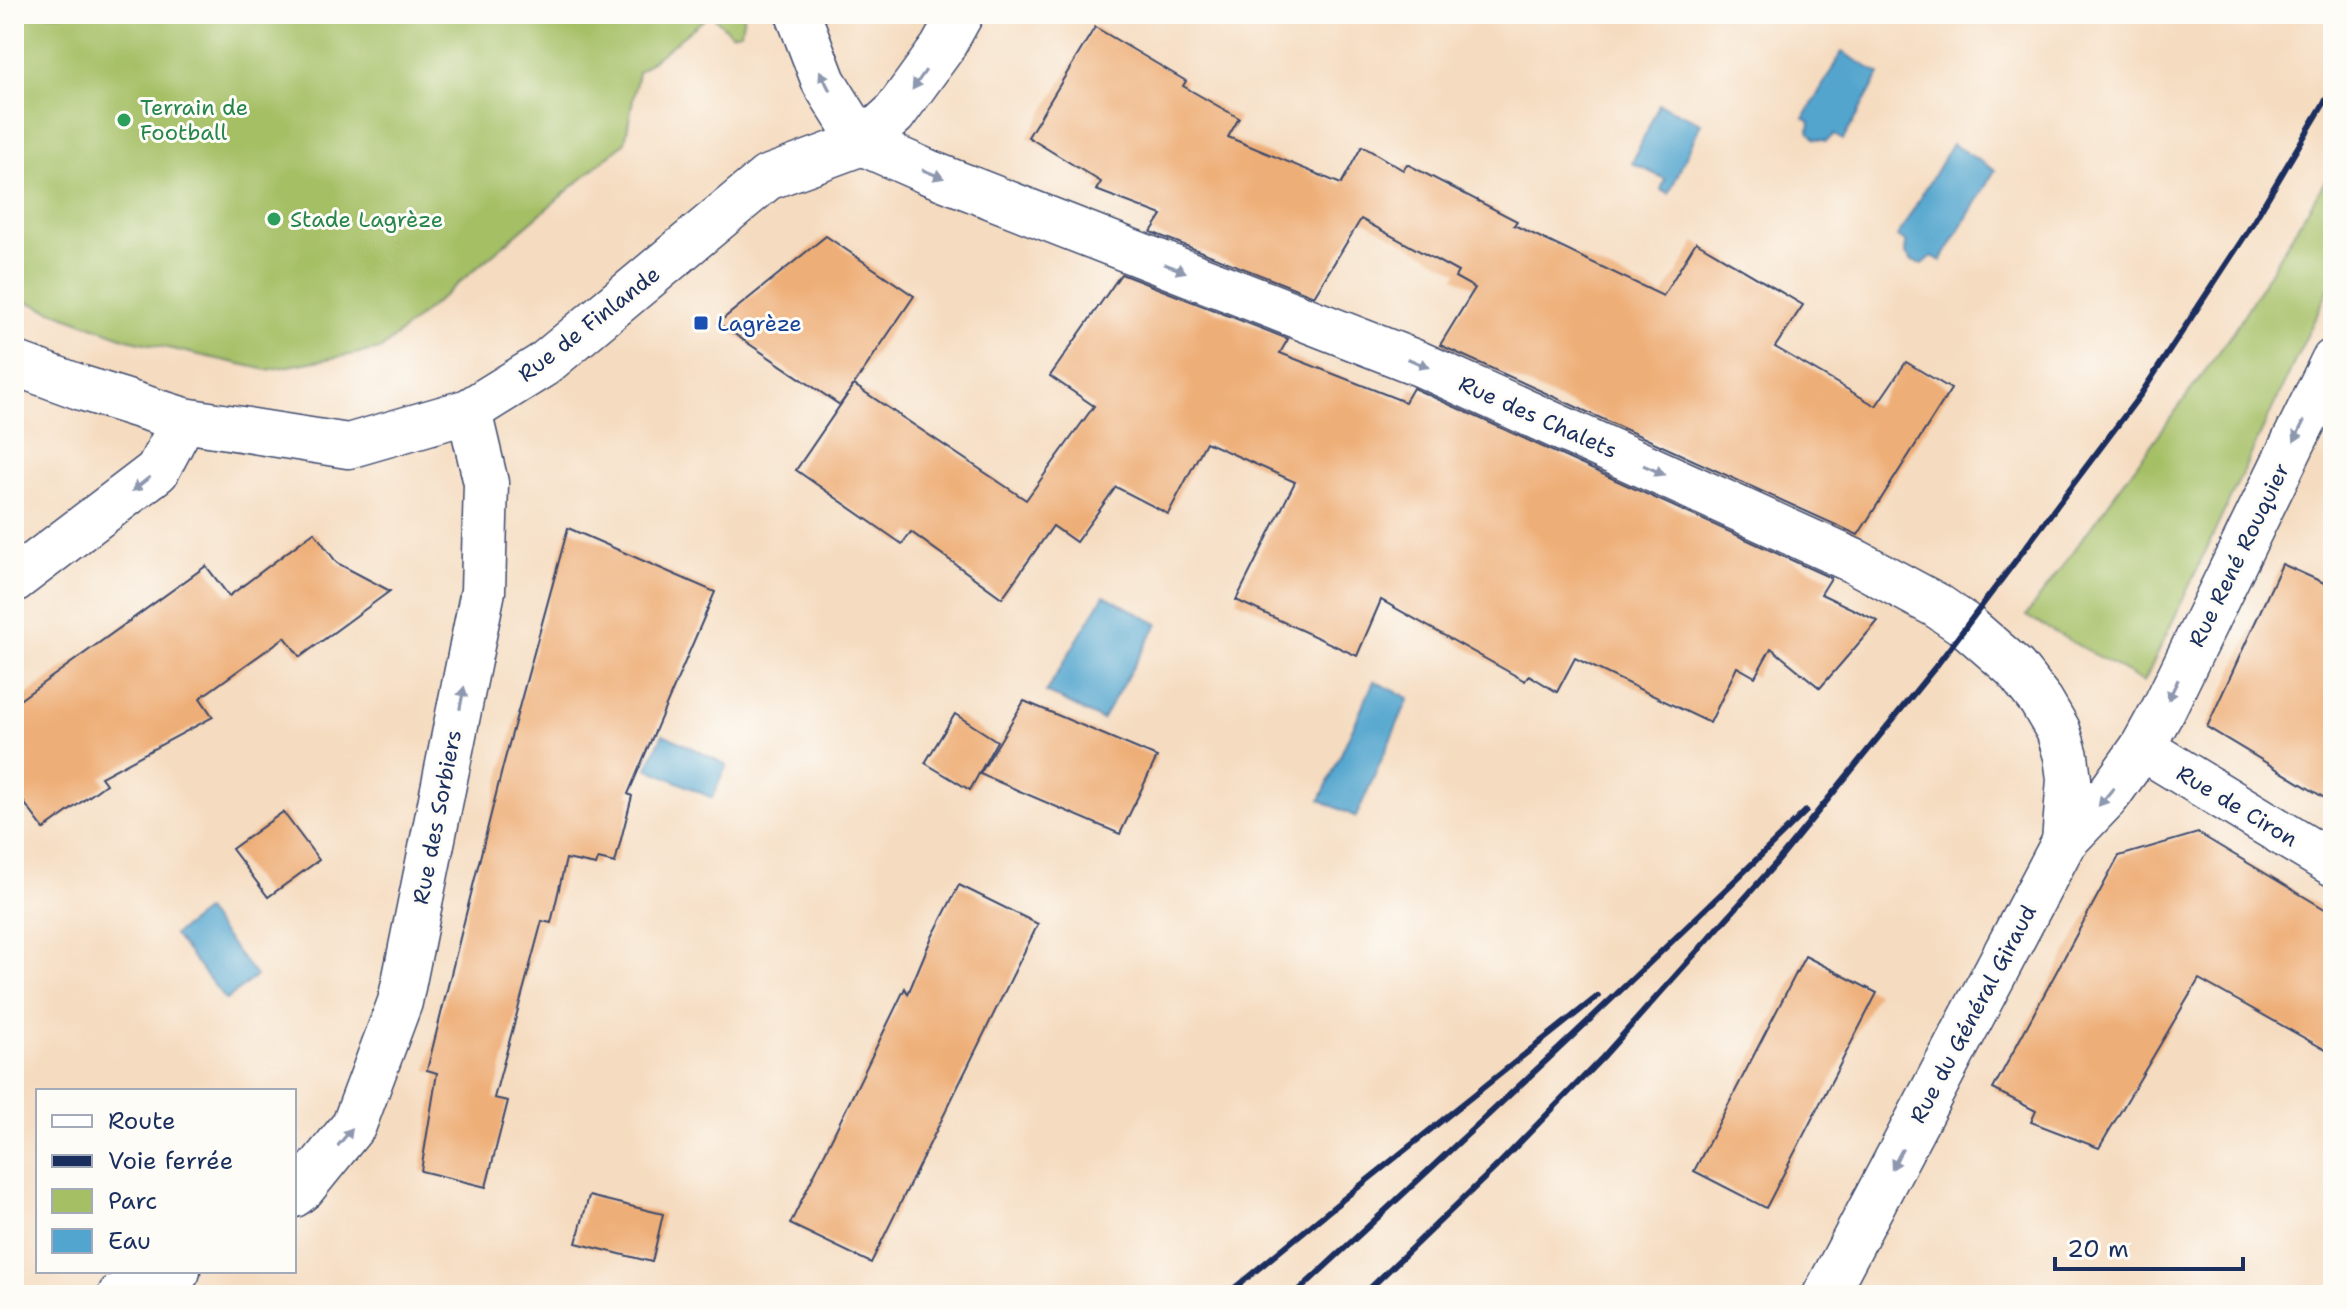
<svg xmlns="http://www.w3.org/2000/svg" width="2347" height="1309" viewBox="0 0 2347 1309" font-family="'Shantell Sans',sans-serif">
  <rect width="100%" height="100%" fill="#fdfcf7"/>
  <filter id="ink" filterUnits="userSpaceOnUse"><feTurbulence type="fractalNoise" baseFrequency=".0125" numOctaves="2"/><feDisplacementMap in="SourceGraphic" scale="16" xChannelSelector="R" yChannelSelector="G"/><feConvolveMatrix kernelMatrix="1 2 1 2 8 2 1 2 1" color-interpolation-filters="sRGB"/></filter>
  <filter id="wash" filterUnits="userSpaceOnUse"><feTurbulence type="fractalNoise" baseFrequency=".006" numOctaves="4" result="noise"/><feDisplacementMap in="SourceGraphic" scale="32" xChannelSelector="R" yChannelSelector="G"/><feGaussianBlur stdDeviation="1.8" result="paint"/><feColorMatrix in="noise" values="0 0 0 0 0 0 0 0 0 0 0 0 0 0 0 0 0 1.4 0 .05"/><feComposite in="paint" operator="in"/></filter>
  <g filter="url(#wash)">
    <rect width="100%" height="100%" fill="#f5dbbf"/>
    <g fill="#a5bf65" stroke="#607762" stroke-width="2">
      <path d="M14 14H744L741 32 731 34 711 14 638 72 625 142 381 349 267 370 127 339 14 297Z"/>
      <path d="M2333 168V280L2144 682 2026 616 2232 334Z"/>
    </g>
    <g fill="#52a5ce" stroke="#366a96" stroke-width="2">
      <path d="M1842 52 1880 74 1843 140 1834 135 1826 141 1815 139 1809 131 1810 122 1804 118Z"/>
      <path d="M1659 104 1701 123 1669 194 1661 190 1665 179 1632 163Z"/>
      <path d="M1952 144 1995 170 1941 261 1932 256 1923 264 1912 261 1905 253 1906 242 1897 237Z"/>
      <path d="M1104 595 1158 624 1102 720 1046 692Z"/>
      <path d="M1374 681 1409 698 1356 817 1320 800Z"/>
      <path d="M663 734 727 765 712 798 647 768Z"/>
      <path d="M205 911 256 976 226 1000 174 935Z"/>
    </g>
    <g id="blocks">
      <g fill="#eeae77">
        <path d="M1095 27 1186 81 1183 86 1239 118 1228 137 1341 184 1362 146 1403 170 1407 164 1517 221 1514 225 1663 296 1696 242 1803 305 1775 347 1876 406 1906 362 1951 389 1858 535 1440 345 1475 288 1455 277 1458 272 1361 219 1314 296 1151 232 1162 215 1096 190 1101 182 1028 137Z"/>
        <path d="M826 236 914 296 840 405 718 323Z"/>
        <path d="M1121 274 1288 339 1280 353 1405 402 1413 388 1831 578 1821 594 1878 621 1820 688 1771 648 1755 677 1737 667 1710 723 1575 658 1557 692 1529 675 1525 681 1381 600 1357 656 1236 600 1295 482 1206 442 1168 514 1116 487 1076 542 1053 526 1002 598 911 532 902 544 796 470 854 385 1026 500 1094 406 1050 376Z"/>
        <path d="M568 528 715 592 628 794 632 796 615 863 598 859 596 865 566 859 551 923 542 921 494 1098 508 1101 486 1187 421 1171 437 1073 427 1070 503 766Z"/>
        <path d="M314 532 337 563 390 591 300 657 285 637 200 698 213 717 101 777 106 784 44 829 14 789V704L206 566 229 596Z"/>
        <path d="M2282 564 2333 587V803L2207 727Z"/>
        <path d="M1024 701 1157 757 1120 834 980 774Z"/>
        <path d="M955 714 997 741 970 790 925 763Z"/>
        <path d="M283 812 319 860 268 897 232 849Z"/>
        <path d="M2198 833 2333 914V1054L2199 979 2099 1148 2031 1122 2036 1111 1993 1089 2119 856Z"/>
        <path d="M959 885 1038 924 871 1263 790 1224 905 988 908 994 931 939Z"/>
        <path d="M1805 956 1877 993 1766 1208 1694 1171Z"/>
        <path d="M589 1196 663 1214 652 1262 576 1243Z"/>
      </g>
    </g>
  </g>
  <g filter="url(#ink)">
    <use href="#blocks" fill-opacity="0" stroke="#3c496d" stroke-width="2"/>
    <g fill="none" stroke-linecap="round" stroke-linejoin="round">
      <defs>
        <g id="minor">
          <path d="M798 14 824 82 862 143"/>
          <path d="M14 580 157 471 184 420"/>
          <path d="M2142 748 2333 864"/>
          <path d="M294 1195 303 1188 354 1125 400 1002 483 591 486 483 469 411"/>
          <path d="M120 1295 178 1271"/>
        </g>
        <g id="tertiary">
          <path d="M862 143 928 172 1420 364 1856 562 1936 605 1968 627 2015 668 2041 701 2058 730 2066 756 2069 779 2064 842"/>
          <path d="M14 363 82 388 184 420 348 446 469 411 543 365 767 178 862 143 894 114 942 48 961 14"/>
          <path d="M1825 1295 2064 842 2107 797 2142 748 2164 708 2333 361"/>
        </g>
      </defs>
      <use href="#minor" stroke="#3c496d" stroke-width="47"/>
      <use href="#tertiary" stroke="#3c496d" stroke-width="47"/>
      <use href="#minor" stroke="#fff" stroke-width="44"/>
      <use href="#tertiary" stroke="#fff" stroke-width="44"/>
      <g stroke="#1b2f5e" stroke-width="6">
        <path d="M1226 1295 1346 1197 1598 996"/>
        <path d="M1294 1295C1466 1136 1639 976 1806 811"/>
        <path d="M1363 1295 1497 1166 1603 1057 1777 862 1937 665 2141 394 2248 231 2333 88"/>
      </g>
    </g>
    <defs><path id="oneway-solid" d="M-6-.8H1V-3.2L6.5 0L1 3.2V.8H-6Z" transform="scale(2)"/></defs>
    <g fill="#8d97ae">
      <use href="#oneway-solid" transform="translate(919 80) rotate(125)"/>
      <use href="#oneway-solid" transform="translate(825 81) rotate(-117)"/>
      <use href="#oneway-solid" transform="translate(933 174) rotate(22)"/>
      <use href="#oneway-solid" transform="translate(1175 268) rotate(21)"/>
      <use href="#oneway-solid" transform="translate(1418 363) rotate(23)"/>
      <use href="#oneway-solid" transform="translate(2299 431) rotate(116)"/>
      <use href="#oneway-solid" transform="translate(1654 470) rotate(24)"/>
      <use href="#oneway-solid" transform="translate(141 484) rotate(142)"/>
      <use href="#oneway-solid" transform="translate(2173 690) rotate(116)"/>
      <use href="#oneway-solid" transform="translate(462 698) rotate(-79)"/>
      <use href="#oneway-solid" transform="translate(2106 797) rotate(130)"/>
      <use href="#oneway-solid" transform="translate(345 1137) rotate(-51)"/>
      <use href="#oneway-solid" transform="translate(1897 1159) rotate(118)"/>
    </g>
  </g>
  <g fill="#2e9e5b" stroke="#fdfcf7" stroke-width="3">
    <circle cx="124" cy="120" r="8"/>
    <circle cx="274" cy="219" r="8"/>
  </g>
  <rect fill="#1a4fb4" stroke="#fdfcf7" stroke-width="3" x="693" y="315" width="16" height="16" rx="4"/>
  <g text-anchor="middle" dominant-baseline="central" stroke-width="6" stroke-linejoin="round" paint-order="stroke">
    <g font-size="22" fill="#27864d" stroke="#fdfcf7" text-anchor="start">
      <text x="140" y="107">Terrain de<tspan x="140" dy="25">Football</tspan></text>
      <text x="290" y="219">Stade Lagrèze</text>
    </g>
    <g font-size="22" fill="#164399" stroke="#fdfcf7" text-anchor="start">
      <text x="717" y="323">Lagrèze</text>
    </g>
    <g font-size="22" fill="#1b2f5e" stroke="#fdfcf7">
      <text transform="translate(589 324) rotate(-38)">Rue de Finlande</text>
      <text transform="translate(1538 417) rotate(24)">Rue des Chalets</text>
      <text transform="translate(2239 555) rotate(-64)">Rue René Rouquier</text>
      <text transform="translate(2237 806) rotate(31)">Rue de Ciron</text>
      <text transform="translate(437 817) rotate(-79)">Rue des Sorbiers</text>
      <text transform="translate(1973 1014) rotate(-62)">Rue du Général Giraud</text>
    </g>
  </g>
  <rect width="2347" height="1309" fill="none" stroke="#fdfcf7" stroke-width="48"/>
  <rect x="36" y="1089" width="260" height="184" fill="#fdfcf7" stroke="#a3aaba" stroke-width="2"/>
  <rect x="52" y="1115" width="40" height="12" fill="#ffffff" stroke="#a3aaba" stroke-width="2"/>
  <text x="108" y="1129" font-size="24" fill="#1b2f5e">Route</text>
  <rect x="52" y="1155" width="40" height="12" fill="#1b2f5e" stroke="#a3aaba" stroke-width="2"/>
  <text x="108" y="1169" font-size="24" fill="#1b2f5e">Voie ferrée</text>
  <rect x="52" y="1189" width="40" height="24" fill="#a5bf65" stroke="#a3aaba" stroke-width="2"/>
  <text x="108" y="1209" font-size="24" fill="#1b2f5e">Parc</text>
  <rect x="52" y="1229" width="40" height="24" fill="#52a5ce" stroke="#a3aaba" stroke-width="2"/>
  <text x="108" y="1249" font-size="24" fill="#1b2f5e">Eau</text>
  <path d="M2055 1257v12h188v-12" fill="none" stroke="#1b2f5e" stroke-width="4"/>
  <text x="2067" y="1257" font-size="24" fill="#1b2f5e" stroke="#fdfcf7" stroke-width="6" paint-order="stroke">20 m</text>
</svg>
